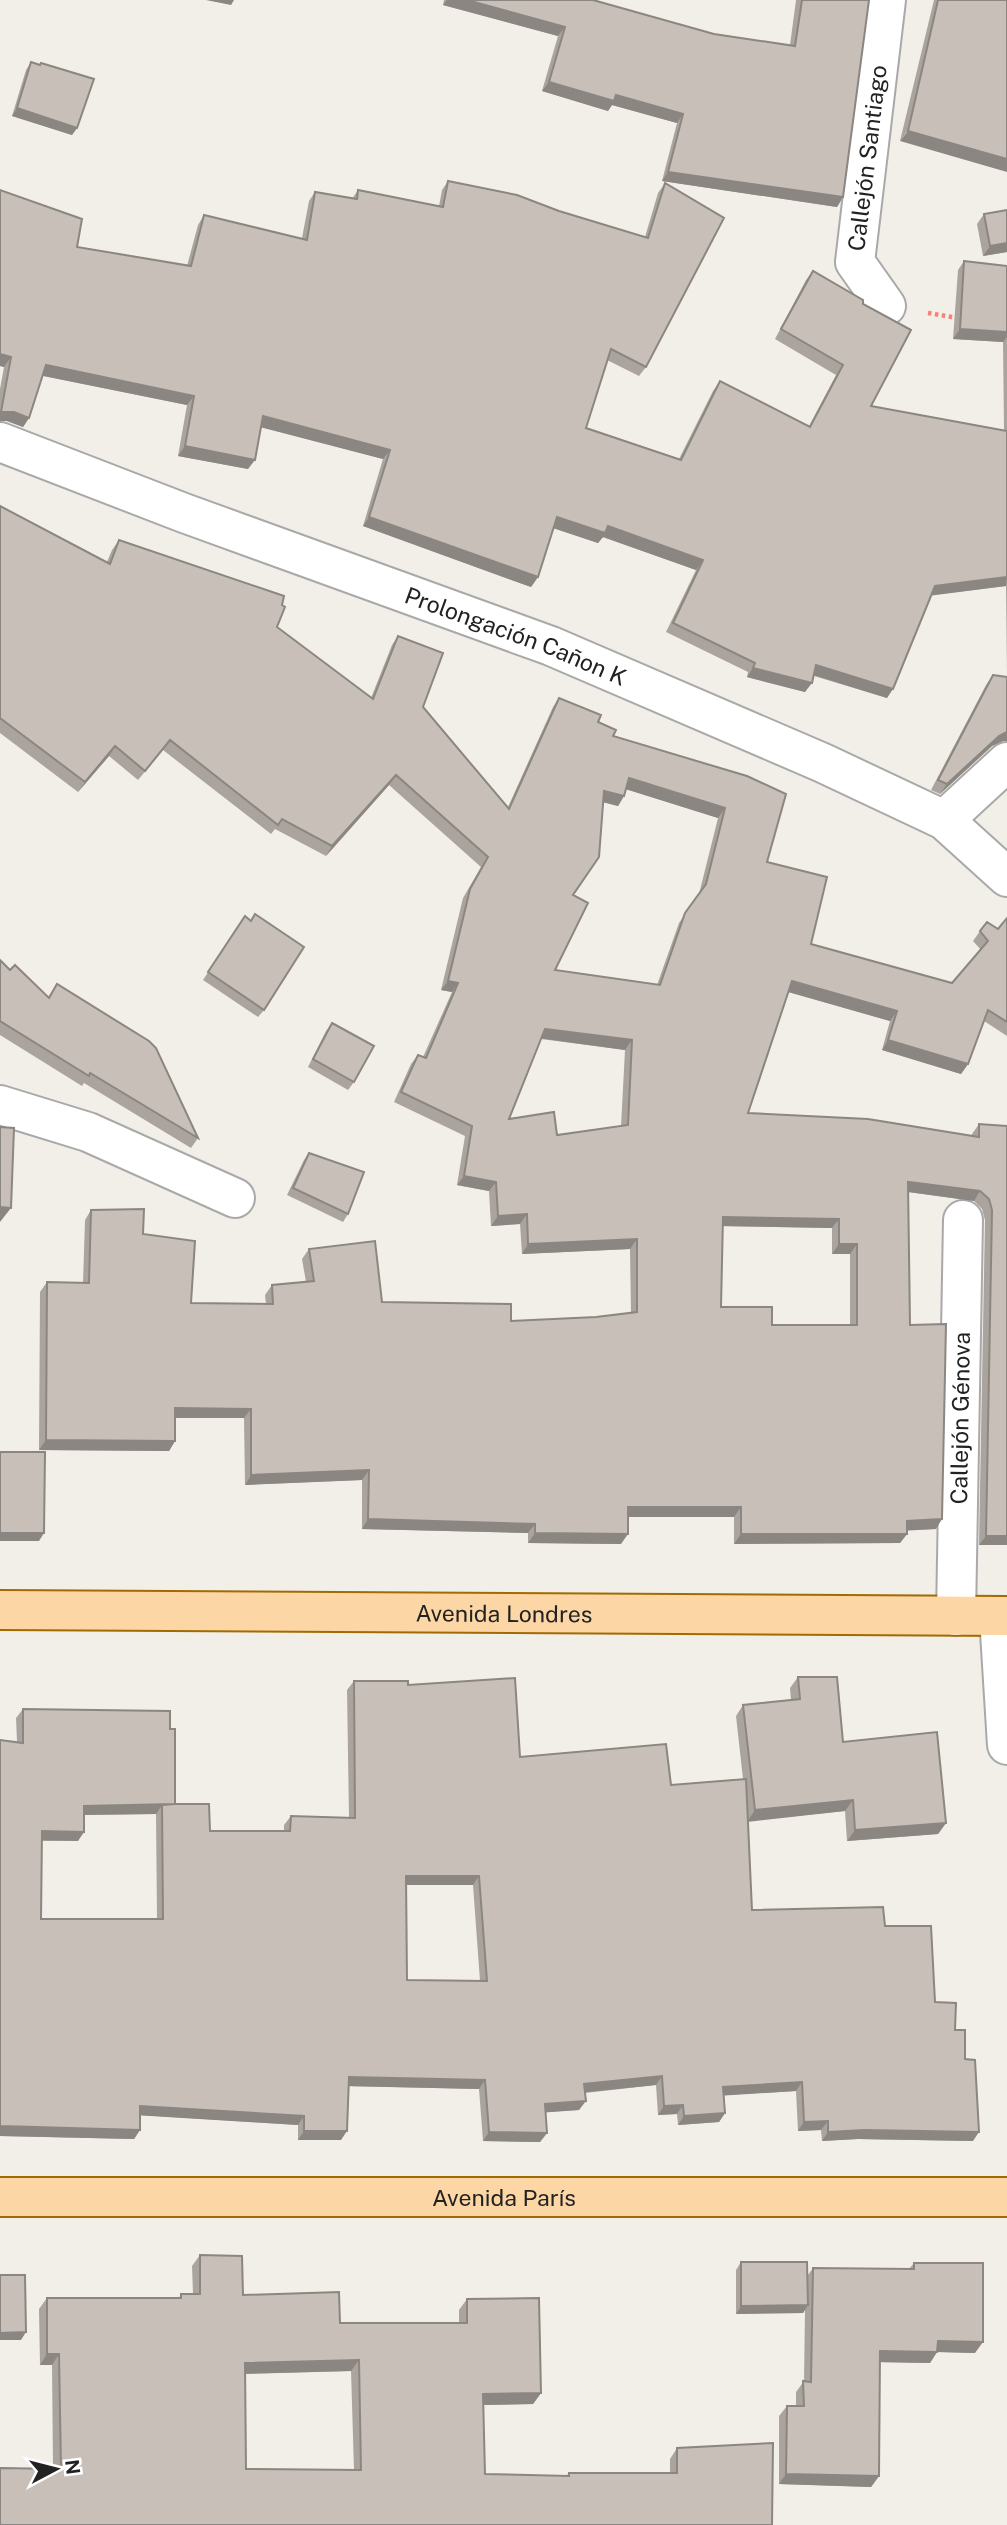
<svg xmlns="http://www.w3.org/2000/svg" width="1007" height="2525" viewBox="0 0 1007 2525" font-family="'Public Sans',sans-serif">
  <rect width="100%" height="100%" fill="#f2efe9"/>
  <g fill="none" stroke-linecap="round" stroke-linejoin="round">
    <defs>
      <g id="minor">
        <path d="M886 0 855 262 886 306"/>
        <path id="s1" d="M0 442 184 513 551 646 823 763 944 820 1007 877"/>
        <path d="M944 820 1007 762"/>
        <path d="M0 1105 88 1132 235 1198"/>
        <path id="s2" d="M956 1616 963 1220"/>
        <path d="M999 1616 1007 1745"/>
      </g>
      <g id="major">
        <path id="s3" d="M0 1610 1007 1616"/>
        <path id="s4" d="M0 2197H1007"/>
      </g>
    </defs>
    <use href="#minor" stroke="#a9a9a9" stroke-width="42"/>
    <use href="#major" stroke="#a06b00" stroke-width="42"/>
    <path stroke="#fa8072" stroke-width="4.5" stroke-dasharray="3.5 3.5" stroke-linecap="butt" d="M928 313 958 318"/>
    <use href="#minor" stroke="#fff" stroke-width="38"/>
    <use href="#major" stroke="#fcd6a4" stroke-width="38"/>
  </g>
  <g fill="#aba49e" fill-rule="evenodd">
    <path d="M444 0H593L714 34 790 45 796 0H869L843 197 837 207 662 181 677 123 612 105 608 111 542 91 558 36 443 5Z"/>
    <path d="M934 0H1007L900 141Z"/>
    <path d="M31 62 40 65 41 63 77 128 72 135 12 116 26 70Z"/>
    <path d="M448 181 559 211 645 237 658 193 665 183 646 367 639 376 607 360 586 428 679 459 713 391 720 381 809 426 836 375 775 339 806 280 813 271 871 406 1004 430 1003 342 953 339 958 270 964 261 1007 266V741H1003L992 746 940 794 931 790 986 685 993 675 1007 677 1006 586 931 595 887 698 814 676 805 692 747 677 748 672 666 632 696 570 603 537 598 543 553 528 538 577 531 587 363 526 383 459 261 427 248 469 178 456 187 405 43 376 29 418 23 427 7 421H0V389L4 367 0 366V190L77 247 187 266 198 225 204 215 302 238 309 201 315 192 352 199 358 190 439 206 442 190Z"/>
    <path d="M984 214 1007 252 983 256 977 224Z"/>
    <path d="M0 506 107 562 112 550 119 540 282 605 277 627 371 698 392 645 398 636 423 707 508 807 553 707 559 698 598 722 613 736 747 776 767 862 811 944 952 983 981 950 973 941 980 931 998 929 1007 918V1036L984 1021 968 1064 961 1074 882 1050 890 1021 788 992 748 1113 972 1136V1134L979 1124 1007 1126V1545H979L985 1220 982 1209 974 1201 908 1192 910 1325 936 1529 907 1530V1534L900 1543 734 1544V1517H628L621 1544 528 1543V1533L362 1529V1480L245 1485 244 1418H175V1441L169 1451 39 1450 40 1292 47 1282 83 1283 85 1220 91 1210 143 1234 191 1303 266 1304 265 1295 272 1285 306 1282 302 1259 309 1249 382 1302 511 1321 596 1317 631 1313 630 1249 522 1254 520 1224 491 1226 489 1191 457 1185 465 1136 394 1102 411 1064 418 1055 423 1057 452 992 441 990 463 898 481 867 389 785 326 856 275 829 271 834 163 750 138 780 109 756 78 792 0 733ZM626 789 718 818 699 894 679 923 657 985 555 970 573 895 604 802 618 806 624 796ZM541 1039 625 1050 621 1126 557 1135 509 1119ZM723 1226 832 1228V1254H850V1325H772L721 1307Z"/>
    <path d="M245 916 251 921 264 1010 258 1017 203 980Z"/>
    <path d="M0 960 10 970 48 997 57 984 198 1138 191 1148 84 1083 82 1086 0 1035Z"/>
    <path d="M332 1023 354 1082 348 1090 308 1067 326 1031Z"/>
    <path d="M309 1153 348 1214 343 1222 287 1195 304 1160Z"/>
    <path d="M798 1677 843 1742 946 1823 938 1834 847 1841 845 1811 748 1821 752 1910 885 1926 955 2030 965 2059 973 2141 858 2139 822 2141 821 2130 798 2131 796 2091 724 2095 725 2113 719 2122 678 2125 677 2114 658 2115 656 2085 585 2093 579 2110 545 2112 547 2133 540 2142 483 2141 479 2089 348 2086 341 2140H298V2125L140 2115V2130L134 2139 0 2136 17 1742 16 1718 23 1709 170 1729 175 1804 210 1831H284V1825L291 1816 349 1818 347 1690 354 1681 408 1685 520 1757 671 1785 743 1779 736 1716 743 1705 791 1700 790 1688ZM156 1814 157 1919H41L42 1841H78L84 1815ZM406 1885H473L480 1981 407 1980Z"/>
    <path d="M200 2255 243 2295 340 2323H459V2310L467 2299 541 2393 533 2404 483 2405 485 2474 566 2476 569 2473H670V2459L677 2448 772 2525 53 2468 52 2365H40L39 2309 47 2298H179L181 2294H193L192 2266ZM351 2371 354 2470 246 2469 245 2374Z"/>
    <path d="M741 2262 808 2275 813 2268 909 2269 914 2263 975 2353 937 2352 930 2363 879 2362V2476L871 2487 779 2484V2416L787 2406H796V2392L804 2381 805 2310 803 2313 736 2314V2270Z"/>
  </g>
  <g fill="#8b8681">
    <path d="M206 0H234L231 5Z"/>
    <path d="M447 0H467L565 27 558 36 443 5Z"/>
    <path d="M549 82 616 95 683 114 677 123 612 105 608 111 542 91Z"/>
    <path d="M17 108 77 128 72 135 12 116Z"/>
    <path d="M908 131 1007 159V172L900 141Z"/>
    <path d="M668 172 843 197 837 207 662 181Z"/>
    <path d="M1007 243V252L983 256 990 246Z"/>
    <path d="M960 329 1007 332V337L1003 342 953 339Z"/>
    <path d="M0 354 11 357 4 367 0 366Z"/>
    <path d="M46 365 194 396 187 405 39 375Z"/>
    <path d="M1 412H14L29 418 23 427 7 421H0V413Z"/>
    <path d="M263 416 390 450 383 459 256 426Z"/>
    <path d="M185 446 255 460 248 469 178 456Z"/>
    <path d="M369 517 538 577 531 587 363 526Z"/>
    <path d="M557 517 608 526 703 560 696 570 603 537 598 543 550 527Z"/>
    <path d="M1007 577 1006 586 928 596 935 586Z"/>
    <path d="M816 665 893 689 887 698 810 674Z"/>
    <path d="M753 668 812 683 805 692 747 677Z"/>
    <path d="M1007 732V741H1003L992 746 940 794 947 784 999 736Z"/>
    <path d="M115 746 109 756 78 792 85 782Z"/>
    <path d="M396 775 389 785 326 856 332 846Z"/>
    <path d="M629 778 725 808 718 818 622 788Z"/>
    <path d="M604 791 624 796 618 806 598 801Z"/>
    <path d="M448 981 458 983 452 992 441 990Z"/>
    <path d="M792 981 897 1011 890 1021 785 991Z"/>
    <path d="M545 1029 632 1040 625 1050 538 1038Z"/>
    <path d="M888 1040 968 1064 961 1074 882 1050Z"/>
    <path d="M464 1176 496 1182 489 1191 457 1185Z"/>
    <path d="M908 1182 980 1191 974 1201 901 1191Z"/>
    <path d="M0 1207 11 1208 0 1222Z"/>
    <path d="M527 1214 520 1224 491 1226 498 1216Z"/>
    <path d="M723 1217 839 1219 832 1228 716 1226Z"/>
    <path d="M637 1239 630 1249 522 1254 528 1244Z"/>
    <path d="M839 1244H857L850 1254H832Z"/>
    <path d="M175 1408 251 1409 244 1418H169Z"/>
    <path d="M46 1440 175 1441 169 1451 39 1450Z"/>
    <path d="M369 1470 362 1480 245 1485 251 1475Z"/>
    <path d="M628 1507H741L734 1517H621Z"/>
    <path d="M368 1519 535 1524 528 1533 362 1529Z"/>
    <path d="M942 1519 936 1529 900 1531 907 1521Z"/>
    <path d="M0 1533H44L39 1541H0Z"/>
    <path d="M535 1533 628 1534 621 1544 528 1543Z"/>
    <path d="M741 1534H907L900 1543 734 1544Z"/>
    <path d="M986 1536H1007V1545H979Z"/>
    <path d="M853 1800 845 1811 747 1822 755 1810Z"/>
    <path d="M175 1804 162 1805 156 1814 78 1815 84 1806Z"/>
    <path d="M946 1823 938 1834 847 1841 855 1830Z"/>
    <path d="M42 1831 84 1832 78 1841 36 1840Z"/>
    <path d="M406 1876H479L473 1885H400Z"/>
    <path d="M662 2076 656 2085 578 2093 584 2084Z"/>
    <path d="M349 2077 485 2080 479 2089 342 2086Z"/>
    <path d="M802 2082 796 2091 717 2096 723 2087Z"/>
    <path d="M586 2101 579 2110 538 2113 545 2104Z"/>
    <path d="M683 2105 677 2114 658 2115 664 2106Z"/>
    <path d="M140 2106 304 2116 298 2125 134 2115Z"/>
    <path d="M725 2113 719 2122 678 2125 684 2116Z"/>
    <path d="M828 2121 821 2130 798 2131 804 2122Z"/>
    <path d="M0 2126 140 2130 134 2139 0 2136Z"/>
    <path d="M864 2130 979 2132 973 2141 858 2139 822 2141 828 2132Z"/>
    <path d="M304 2131H347L341 2140H298Z"/>
    <path d="M489 2132 547 2133 540 2142 483 2141Z"/>
    <path d="M808 2305 803 2313 736 2314 741 2306Z"/>
    <path d="M26 2332 21 2340H0V2333Z"/>
    <path d="M938 2341 983 2342 975 2353 937 2352 930 2363 872 2362 880 2351Z"/>
    <path d="M47 2354H59L52 2365H40Z"/>
    <path d="M359 2360 351 2371 237 2374 245 2363Z"/>
    <path d="M541 2393 533 2404 476 2405 483 2394Z"/>
    <path d="M786 2474 879 2476 871 2487 779 2484Z"/>
  </g>
  <g fill="#c7bfb8" stroke="#8b8681" stroke-width="2" fill-rule="evenodd">
    <path d="M467 0H593L714 34 795 46 802 0H869L843 197 668 172 683 114 616 95 614 101 549 82 565 27Z"/>
    <path d="M938 0H1007V159L908 131Z"/>
    <path d="M31 62 40 65 41 63 94 79 77 128 17 108Z"/>
    <path d="M448 181 517 195 559 211 648 238 665 183 724 218 646 367 611 349 586 428 681 460 720 381 810 427 843 365 781 329 813 271 863 300V304L911 330 871 406 1007 431V577L935 586 893 689 816 665 812 683 753 668 755 663 673 623 703 560 608 526 605 533 557 517 538 577 369 517 390 450 263 416 255 460 185 446 194 396 46 365 29 418 14 412H1L11 357 0 354V190L82 219 77 247 191 266 204 215 307 240 315 192 357 199 358 190 443 207Z"/>
    <path d="M1007 210V243L990 246 984 214Z"/>
    <path d="M964 261 1007 266V332L960 329Z"/>
    <path d="M0 506 110 564 119 540 284 596 282 605 285 607 277 627 373 699 398 636 443 653 423 707 509 809 559 698 601 715 598 722 616 730 613 736 747 776 786 794 767 862 827 877 811 944 952 983 988 941 980 931 987 922 998 929 1007 918V1022L988 1010 968 1064 888 1040 897 1011 792 981 748 1113 868 1119 979 1137V1124L1007 1126V1536H986L992 1210 989 1199 980 1191 908 1182 910 1325 946 1324 942 1519 907 1521V1534H741V1507H628V1534L535 1533V1524L368 1519 369 1470 251 1475V1409L175 1408V1441L46 1440 47 1282 89 1283 91 1210 144 1209 143 1234 195 1241 191 1303 273 1304 272 1285 314 1281 309 1249 375 1241 382 1302 511 1304V1321L596 1317 637 1312V1239L528 1244 527 1214 498 1216 496 1182 464 1176 472 1126 401 1092 418 1055 426 1058 458 983 448 981 470 889 488 857 396 775 332 846 282 819 278 825 170 740 145 771 115 746 85 782 0 718ZM629 778 725 808 706 884 685 913 660 985 555 970 588 903 573 895 599 857 604 791 624 796ZM545 1029 632 1040 628 1125 557 1135 554 1112 509 1119ZM723 1217 839 1219V1244H857V1325H772V1307H721Z"/>
    <path d="M993 675 1007 677V732L999 736 947 784 938 780Z"/>
    <path d="M255 914 304 947 264 1010 208 972 245 916 251 921Z"/>
    <path d="M0 960 10 970 15 965 49 998 57 984 149 1041 156 1048 198 1138 90 1073 89 1076 0 1021Z"/>
    <path d="M332 1023 374 1046 354 1082 313 1059Z"/>
    <path d="M0 1127 14 1128 11 1208 0 1207Z"/>
    <path d="M309 1153 364 1172 348 1214 293 1188Z"/>
    <path d="M0 1452H45L44 1533H0Z"/>
    <path d="M798 1677H837L843 1742 937 1732 946 1823 855 1830 853 1800 755 1810 743 1705 800 1699Z"/>
    <path d="M515 1678 520 1757 666 1744 671 1785 746 1779 752 1910 883 1907 885 1926H931L935 2002 956 2003 955 2030H965V2059L975 2060 979 2132 864 2130 828 2132V2121L804 2122 802 2082 723 2087 725 2113 684 2116 683 2105 664 2106 662 2076 584 2084 586 2101 545 2104 547 2133 489 2132 485 2080 349 2077 347 2131H304V2116L140 2106V2130L0 2126V1740L23 1743V1709L170 1711V1729H175V1804H209L210 1831H290L291 1816 355 1818 354 1681H408V1685ZM175 1804 162 1805 163 1919H41L42 1831 84 1832V1806ZM406 1876H479L487 1981 407 1980Z"/>
    <path d="M200 2255 242 2256 243 2295 339 2292 340 2323H467V2299L539 2298 541 2393 483 2394 485 2474 569 2476V2473H677V2448L773 2443 772 2525H0V2468L61 2469 59 2354H47V2298H181V2294H200ZM359 2360 361 2470 246 2469 245 2363Z"/>
    <path d="M741 2262H807L808 2305 741 2306Z"/>
    <path d="M914 2263H983V2342L938 2341 937 2352 880 2351 879 2476 786 2474 787 2406H804L803 2381 811 2382 813 2268 914 2269Z"/>
    <path d="M0 2275H25L26 2332 0 2333Z"/>
  </g>
  <g text-anchor="middle" dominant-baseline="central" stroke-width="6" stroke-linejoin="round" paint-order="stroke">
    <g font-size="23" fill="#222" stroke="#fff">
      <text transform="translate(867 158) rotate(-83)">Callejón Santiago</text>
      <text stroke="none"><textPath href="#s1" startOffset="551">Prolongación Cañon K</textPath></text>
      <text stroke="none"><textPath href="#s2" startOffset="198">Callejón Génova</textPath></text>
      <text stroke="none"><textPath href="#s3" startOffset="504">Avenida Londres</textPath></text>
      <text stroke="none"><textPath href="#s4" startOffset="504">Avenida París</textPath></text>
    </g>
  </g>
  <g transform="translate(56 2469) rotate(83)" stroke="#ffffff" stroke-width="5" paint-order="stroke">
  <path d="M0-5L12 26L0 18L-12 26Z" fill="#222222"/>
  <text y="-10" font-size="19" font-weight="bold" text-anchor="middle" fill="#222222">N</text>
  </g>
</svg>
